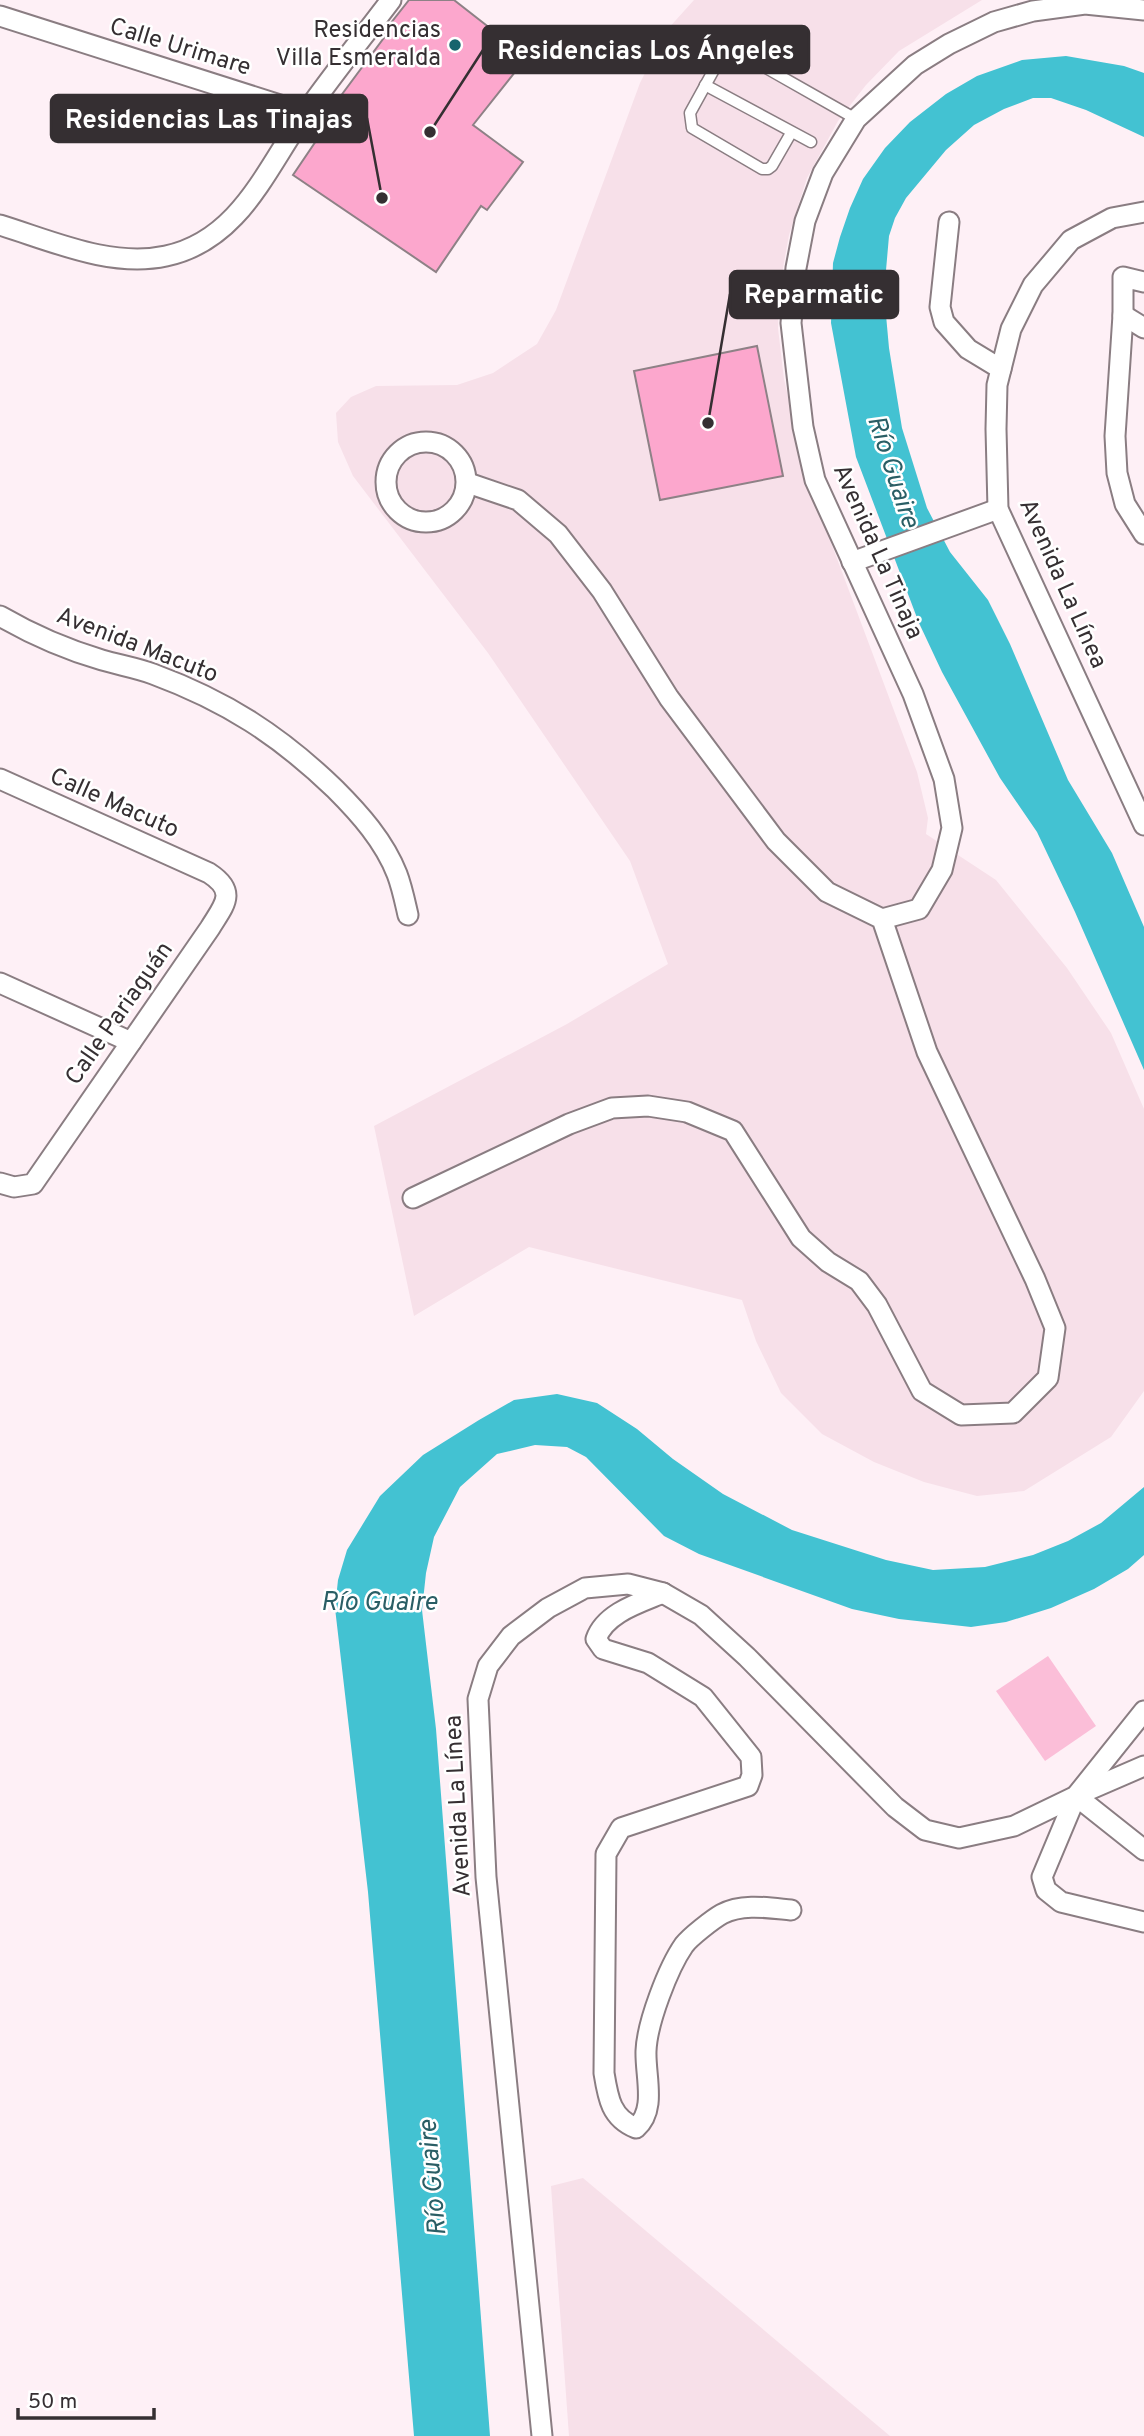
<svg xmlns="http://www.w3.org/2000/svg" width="1144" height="2436" viewBox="0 0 1144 2436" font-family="Overpass,sans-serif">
  <rect width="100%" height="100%" fill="#fef0f6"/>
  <g fill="#f7e0e9">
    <path d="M694 0H982L899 51 866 85 838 121 807 178 789 235 779 290 778 328 784 379 799 445 824 524 917 772 928 818 926 834 996 880 1067 968 1111 1033 1144 1109V1391L1111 1437 1024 1491 977 1496 924 1482 874 1462 822 1434 781 1393 756 1341 742 1300 529 1247 414 1316 374 1126 567 1024 668 964 630 861 488 653 353 476 338 442 336 413 351 397 376 386 457 385 493 373 537 344 556 310 640 83 666 31Z"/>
    <path d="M583 2178 890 2436H569L551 2186Z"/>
  </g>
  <path fill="#fbbed8" d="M1048 1656 1096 1726 1045 1761 996 1691Z"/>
  <g fill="#43c2d2">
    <path d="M1066 56 1124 66 1144 73V137L1086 110 1051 98H1033L1004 109 974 125 946 150 906 198 895 218 889 236 884 293 889 348 902 428 927 508 950 552 988 600 1010 644 1068 780 1112 853 1144 927V1070L1075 912 1037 832 1000 778 942 672 919 623 856 457 831 323 833 263 840 237 850 208 863 179 885 148 910 122 946 94 977 76 1022 60Z"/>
    <path d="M557 1394 597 1403 637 1429 673 1459 723 1494 792 1530 886 1560 933 1570 985 1567 1033 1555 1068 1541 1101 1523 1144 1487V1555L1128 1569 1094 1589 1051 1608 1006 1622 971 1627 899 1619 852 1609 699 1554 664 1536 586 1457 567 1447 535 1445 497 1454 460 1487 434 1537 426 1573 422 1610 436 1729 490 2436H414L368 1892 335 1608 338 1580 347 1550 380 1496 423 1455 479 1420 514 1400Z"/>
  </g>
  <g fill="#fca7cd" stroke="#8e8186" stroke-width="2">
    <path d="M409 0H454L527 57 473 125 523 162 487 210 481 206 436 272 293 175 341 104 337 101 386 35 383 33Z"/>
    <path d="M757 346 783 476 660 500 634 371Z"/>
  </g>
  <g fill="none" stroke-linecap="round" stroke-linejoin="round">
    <defs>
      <g id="lane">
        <path d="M705 85 811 142"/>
        <path d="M791 133 772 166 768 169H762L692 128 690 113 722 55 732 53 745 56 856 119"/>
      </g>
      <g id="street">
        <path d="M0 16 305 113"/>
        <path d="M1144 212 1112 218 1071 240 1033 285 1011 329 997 385 996 429 998 509 1144 825"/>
        <path d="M949 222 940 307 944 322 968 349 1001 369"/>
        <path d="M0 225C52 241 111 268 166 256 241 240 267 166 307 111 334 73 363 37 391 0"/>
        <path d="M1144 282 1123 277V315L1115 436 1117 473 1125 504 1144 534"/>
        <path d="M1123 315 1144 328"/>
        <circle cx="426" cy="482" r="40"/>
        <path d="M852 562 998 509"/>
        <path d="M0 616C31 634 68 650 102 660 119 665 137 668 153 674 226 701 279 735 335 789 360 814 384 841 397 874 402 887 405 902 408 915"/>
        <path d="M0 779 209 873C238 892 224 905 210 928L33 1184 14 1187 0 1183"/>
        <path d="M882 919 919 909 942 870 952 828 944 779 913 694 815 480 803 427 791 323 796 268 805 221 823 173 856 119 915 65 949 44 994 22 1033 11 1085 4 1144 10"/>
        <path d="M0 983 131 1042"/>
        <path d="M413 1198 569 1124 612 1108 648 1106 687 1112 733 1131 801 1238 828 1262 859 1281 877 1305 922 1391 961 1415 1013 1413 1048 1378 1055 1328 1035 1279 927 1052 882 919 827 892 776 841 669 698 602 591 558 534 518 500 468 483"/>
        <path d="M663 1593C639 1603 605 1613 596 1639L603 1649 648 1663 703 1697 751 1757 752 1775 748 1786 621 1828 606 1854 604 2073C608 2098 611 2118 636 2128 657 2110 645 2076 646 2051 647 2023 668 1968 684 1945 690 1937 713 1919 722 1914 742 1903 770 1908 791 1910"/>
        <path d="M1077 1795 1144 1766"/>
        <path d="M1076 1796 1042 1877 1046 1890 1061 1902 1144 1922"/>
        <path d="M1076 1796 1144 1850"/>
        <path d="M542 2436 486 1877 478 1699 488 1666 511 1636 548 1608 585 1588 628 1584 663 1593 701 1615 747 1657 895 1807 925 1830 959 1838 1014 1826 1076 1796 1144 1711"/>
      </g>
    </defs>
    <use href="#lane" stroke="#8a7d82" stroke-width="13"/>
    <use href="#street" stroke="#8a7d82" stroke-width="23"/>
    <use href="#lane" stroke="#fff" stroke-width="10"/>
    <use href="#street" stroke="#fff" stroke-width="19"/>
  </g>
  <circle fill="#17646d" stroke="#fff" stroke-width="2.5" cx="455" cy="45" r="7"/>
  <g text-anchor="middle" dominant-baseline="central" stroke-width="5" stroke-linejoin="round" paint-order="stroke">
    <g font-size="24" fill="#352f32" stroke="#fff" text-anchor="end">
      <text x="441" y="31">Residencias<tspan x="441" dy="28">Villa Esmeralda</tspan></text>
    </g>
    <g font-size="24" fill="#352f32" stroke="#fff">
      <text transform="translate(180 48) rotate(17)">Calle Urimare</text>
      <text transform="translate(877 552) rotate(66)">Avenida La Tinaja</text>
      <text transform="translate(1062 584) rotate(66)">Avenida La Línea</text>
      <text transform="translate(137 646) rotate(21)">Avenida Macuto</text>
      <text transform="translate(114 804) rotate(24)">Calle Macuto</text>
      <text transform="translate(120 1014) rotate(-55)">Calle Pariaguán</text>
      <text transform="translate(459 1806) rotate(-93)">Avenida La Línea</text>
    </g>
    <g font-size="26" font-style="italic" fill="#2a5e65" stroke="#fff">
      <text transform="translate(892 472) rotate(72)">Río Guaire</text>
      <text x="379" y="1603">Río Guaire</text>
      <text transform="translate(434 2178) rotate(-95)">Río Guaire</text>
    </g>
  </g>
  <path fill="none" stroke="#352f32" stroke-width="2.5" d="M430 132L483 50M382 198L367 118M708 423L730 294"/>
  <g fill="#352f32" stroke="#fff" stroke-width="2.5">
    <circle cx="430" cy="132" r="7"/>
    <circle cx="382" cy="198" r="7"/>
    <circle cx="708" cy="423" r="7"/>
  </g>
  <g fill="#352f32" stroke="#352f32" stroke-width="2.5">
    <rect x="483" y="26" width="326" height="47" rx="7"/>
    <rect x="51" y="95" width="316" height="47" rx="7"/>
    <rect x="730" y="271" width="168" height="47" rx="7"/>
  </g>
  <g font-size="26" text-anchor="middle" font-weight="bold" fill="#fff">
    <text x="646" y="59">Residencias Los Ángeles</text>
    <text x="209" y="128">Residencias Las Tinajas</text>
    <text x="814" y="303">Reparmatic</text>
  </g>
  <path d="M18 2408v10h136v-10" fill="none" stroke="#352f32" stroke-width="3.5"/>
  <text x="28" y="2408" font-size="21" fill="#352f32" stroke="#ffffff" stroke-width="5" paint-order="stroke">50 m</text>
</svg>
